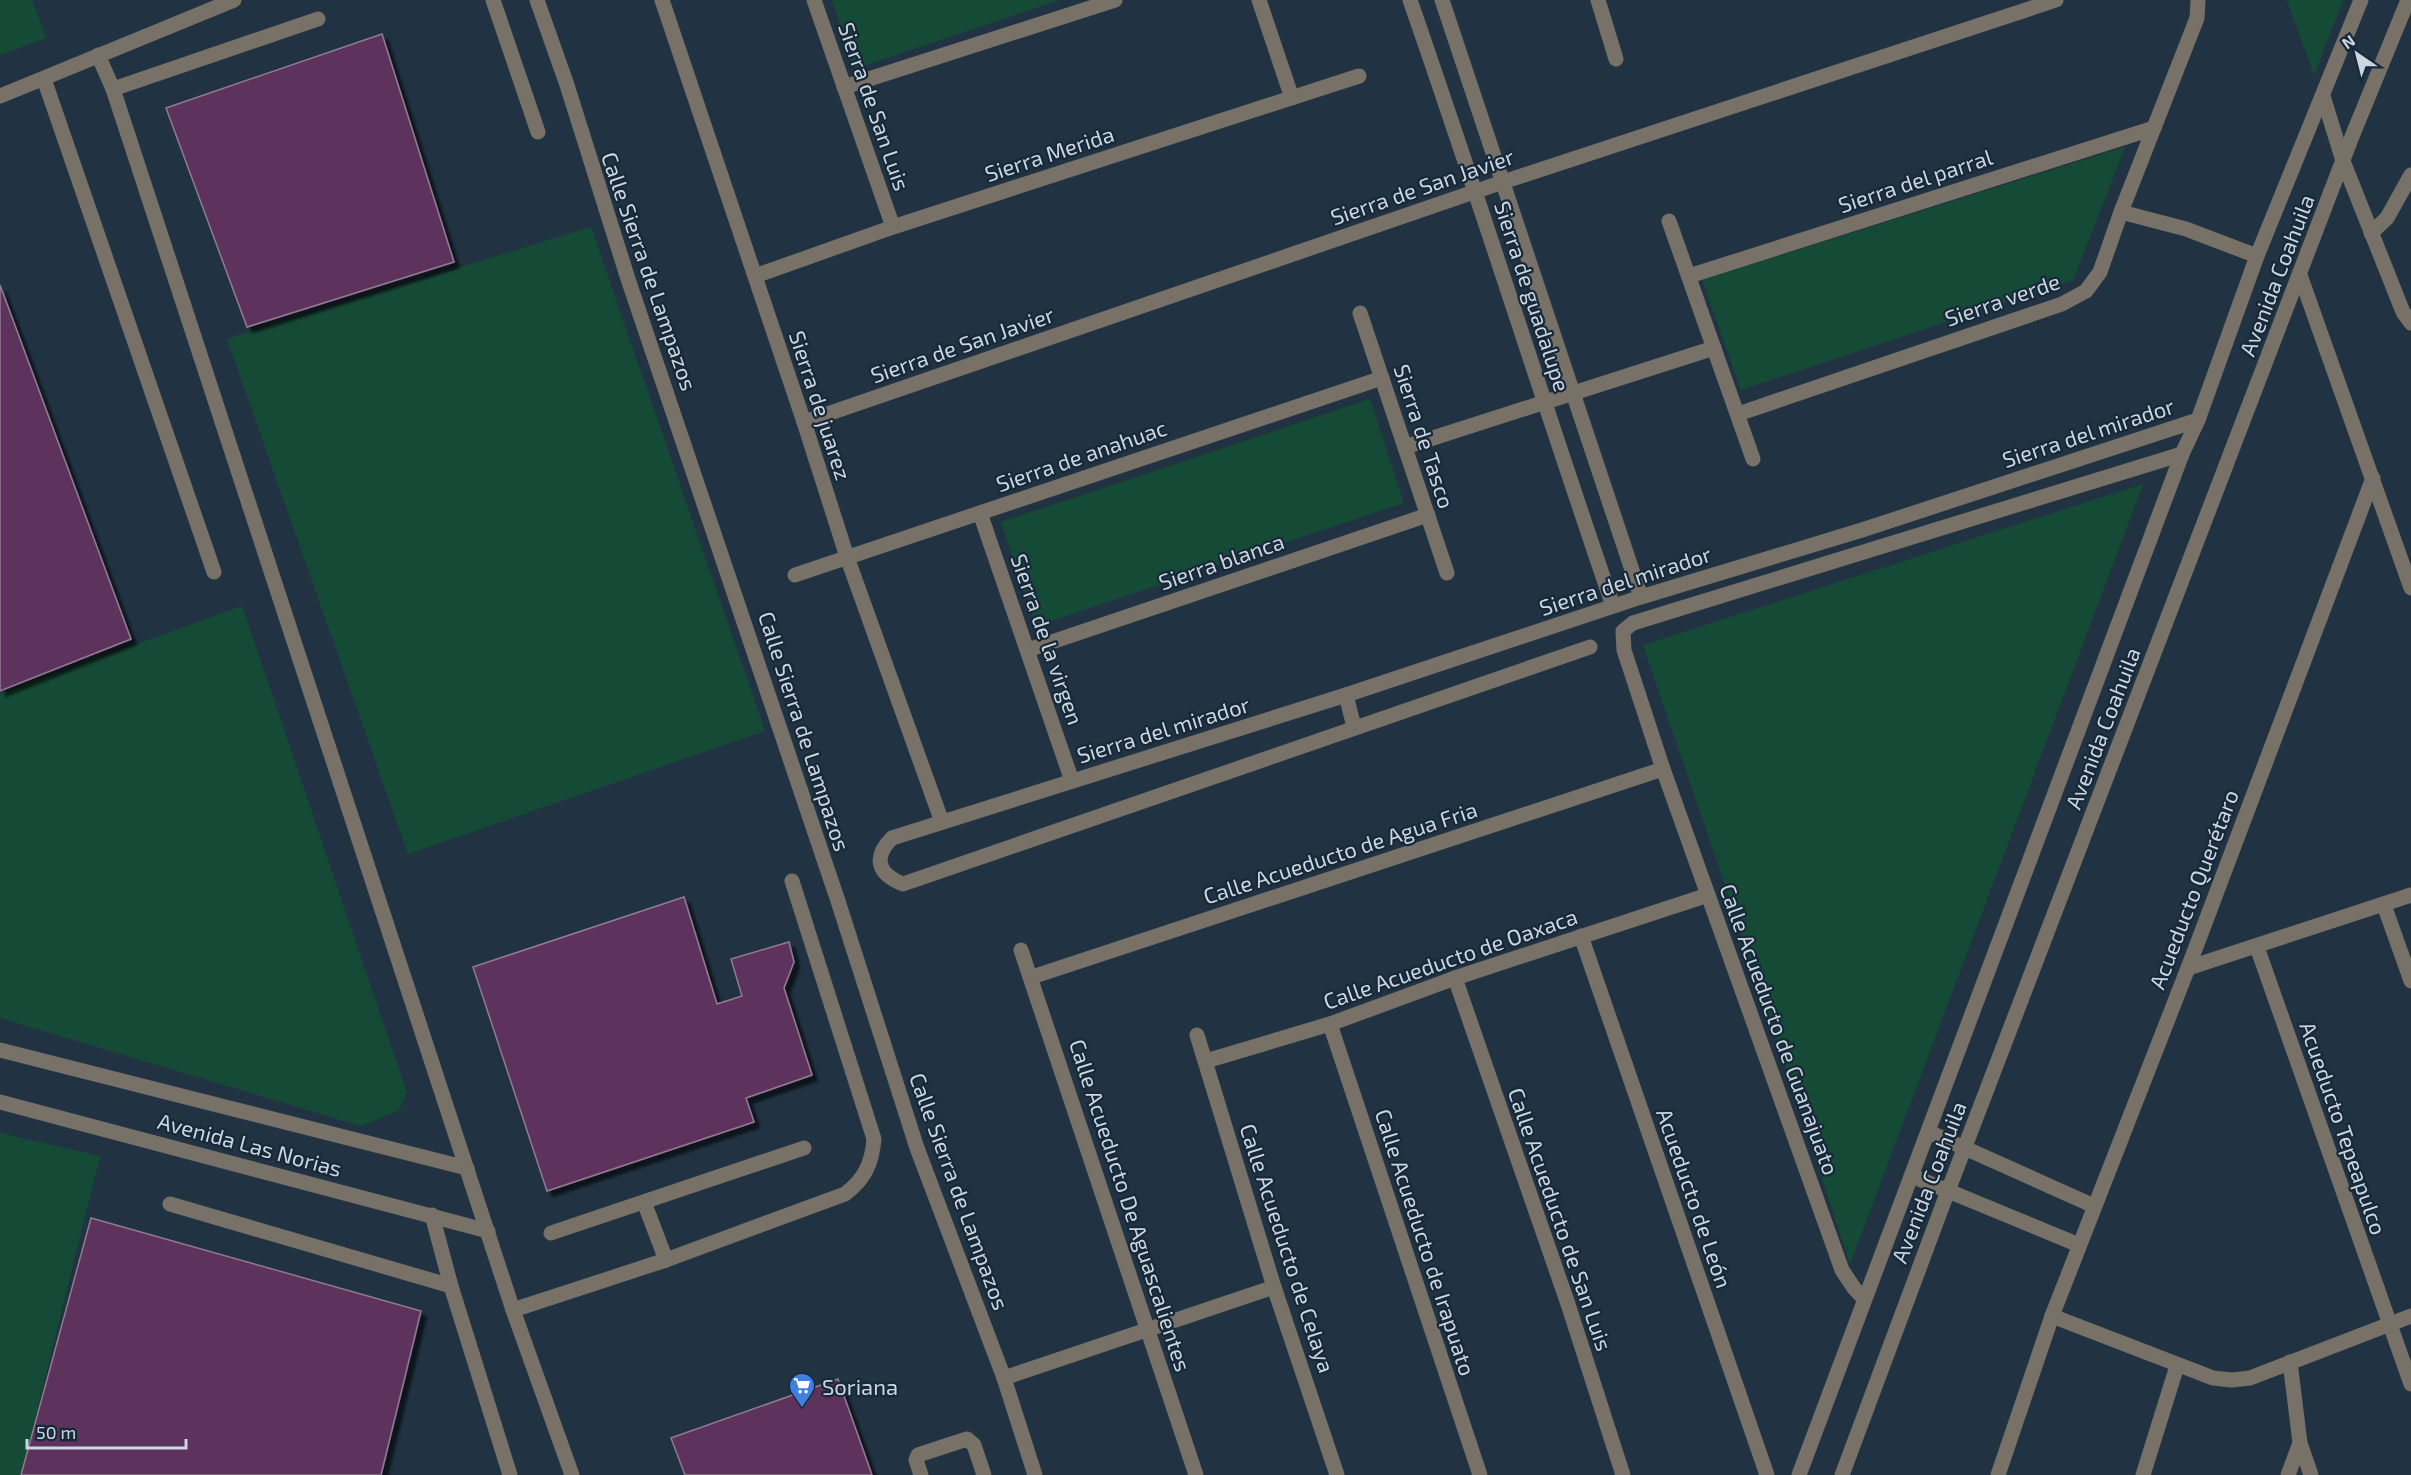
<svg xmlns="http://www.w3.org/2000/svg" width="2411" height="1475" viewBox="0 0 2411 1475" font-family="'Exo 2',sans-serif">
  <defs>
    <filter id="shadow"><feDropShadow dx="5.5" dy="5.5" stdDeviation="1.5" flood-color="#0009"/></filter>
  </defs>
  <rect width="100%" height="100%" fill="#213343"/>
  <g fill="#154b36">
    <path d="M0 0H32L46 38 0 55Z"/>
    <path d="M832 0H1059L855 69Z"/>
    <path d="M2287 0H2343L2314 75Z"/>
    <path d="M2125 147 2073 280 1741 390 1702 280Z"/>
    <path d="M591 227 765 731 408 854 227 339Z"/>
    <path d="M1370 399 1404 503 1036 626 1001 522Z"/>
    <path d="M2143 484 1850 1264 1750 958 1643 645Z"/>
    <path d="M242 606 407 1093 399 1110 361 1126 0 1018V694Z"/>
    <path d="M0 1133 100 1156 21 1475H0Z"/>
  </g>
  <g fill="#5d315c" stroke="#907c8f" stroke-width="1.5" filter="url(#shadow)">
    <path d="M382 34 454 262 247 327 166 108Z"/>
    <path d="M0 285 131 639 0 691Z"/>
    <path d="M684 897 717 1004 742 996 731 959 789 942 794 962 784 988 812 1075 746 1098 754 1122 547 1191 473 967Z"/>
    <path d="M91 1218 421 1311 381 1475H21Z"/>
    <path d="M838 1379 872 1475H685L671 1438Z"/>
  </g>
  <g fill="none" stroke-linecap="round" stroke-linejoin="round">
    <g stroke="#777167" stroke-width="15">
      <path d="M493 0 538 132"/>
      <path d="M537 0 567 85 628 279 838 901 917 1148 1004 1378 1035 1475"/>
      <path d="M662 0 804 422 847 557 942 822"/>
      <path d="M814 0 893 227"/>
      <path d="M1259 0 1292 98"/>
      <path d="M1410 0C1480 201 1544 405 1613 606"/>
      <path d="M1442 0 1641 597"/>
      <path d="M1598 0 1616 59"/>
      <path d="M98 55 113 89 513 1310 572 1475"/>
      <path d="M44 79 214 572"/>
      <path d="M844 87 1115 0"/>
      <path d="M113 89 318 19"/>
      <path d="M0 96 234 0"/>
      <path d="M2323 96 2343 161 2403 312 2411 323"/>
      <path d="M2121 212 2186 229 2257 256"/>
      <path d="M1669 221 1753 459"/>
      <path d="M2371 233 2387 218 2411 175"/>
      <path d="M2300 275 2411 588"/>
      <path d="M755 276 893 227 1359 76"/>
      <path d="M1689 276 2154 128"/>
      <path d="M1360 313 1447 573"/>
      <path d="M1738 414 2062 304 2086 291 2100 272 2121 212 2197 18 2198 0"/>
      <path d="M804 422 1503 182 2056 0"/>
      <path d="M1405 447 1714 348"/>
      <path d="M980 513 1072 781"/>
      <path d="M795 575 1382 378"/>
      <path d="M1590 647 903 884C877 874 873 857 892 838L1346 695 1641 597 1862 530 2198 420"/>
      <path d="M1028 650 1428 515"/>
      <path d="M1346 695 1354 727"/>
      <path d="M2384 905 2411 981"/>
      <path d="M1581 936 1767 1475"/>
      <path d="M2257 947 2411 1384"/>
      <path d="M1021 950 1196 1475"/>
      <path d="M2188 968 2411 895"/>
      <path d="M1032 977 1663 769"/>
      <path d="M1455 978 1568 1304 1623 1475"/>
      <path d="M1330 1024 1480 1475"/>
      <path d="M1197 1035 1274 1287 1337 1475"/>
      <path d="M0 1050 467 1168"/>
      <path d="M1206 1061 1330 1024 1455 978 1708 895"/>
      <path d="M0 1102 488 1231"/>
      <path d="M1929 1132 2094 1206"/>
      <path d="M1912 1176 2079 1245"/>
      <path d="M644 1202 666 1260"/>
      <path d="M170 1204 451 1286"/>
      <path d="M432 1215 451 1286 510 1475"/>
      <path d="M551 1233 804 1148"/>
      <path d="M1864 1299 1854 1288 1842 1270 1663 769 1624 650 1623 631 1633 623 2182 454"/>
      <path d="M513 1310 666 1260 845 1194C865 1179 872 1163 874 1139L792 881"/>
      <path d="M2052 1316 2213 1378 2232 1380 2250 1378 2411 1316"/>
      <path d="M2290 1362 2300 1443 2311 1475"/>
      <path d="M1004 1378 1274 1287"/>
      <path d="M921 1475 916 1460 918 1455 967 1439 974 1445 984 1475"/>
      <path d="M1799 1475 2182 454 2198 420 2257 256 2361 0"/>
      <path d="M1842 1475 1948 1191 2351 139 2408 0"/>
      <path d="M1998 1475 2052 1316 2188 968 2373 478"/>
      <path d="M2143 1475 2177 1366"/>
      <path d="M2288 1475 2300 1443"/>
    </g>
  </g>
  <defs>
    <symbol id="supermarket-pin" viewBox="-11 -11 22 30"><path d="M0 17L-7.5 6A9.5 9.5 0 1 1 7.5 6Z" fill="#3f7fe0" stroke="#172939"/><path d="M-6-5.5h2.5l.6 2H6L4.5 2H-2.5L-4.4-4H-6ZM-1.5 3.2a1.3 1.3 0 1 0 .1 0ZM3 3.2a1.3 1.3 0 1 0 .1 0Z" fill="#fff"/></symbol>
  </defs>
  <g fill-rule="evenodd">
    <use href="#supermarket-pin" x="787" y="1371" width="30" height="40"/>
  </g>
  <g text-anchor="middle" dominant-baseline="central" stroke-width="4.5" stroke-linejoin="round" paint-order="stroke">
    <g font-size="22" fill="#cbd6e0" stroke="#172939">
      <text transform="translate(875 106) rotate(71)">Sierra de San Luis</text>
      <text transform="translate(1049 153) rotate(-18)">Sierra Merida</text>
      <text transform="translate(1915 180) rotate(-18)">Sierra del parral</text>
      <text transform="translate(1422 186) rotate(-19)">Sierra de San Javier</text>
      <text transform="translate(650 271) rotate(71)">Calle Sierra de Lampazos</text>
      <text transform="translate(2276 275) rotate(-69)">Avenida Coahuila</text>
      <text transform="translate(1533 296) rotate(72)">Sierra de guadalupe</text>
      <text transform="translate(2002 299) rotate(-19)">Sierra verde</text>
      <text transform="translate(962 344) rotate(-19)">Sierra de San Javier</text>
      <text transform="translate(821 405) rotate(72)">Sierra de juarez</text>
      <text transform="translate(2088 432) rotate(-18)">Sierra del mirador</text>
      <text transform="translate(1425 436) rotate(72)">Sierra de Tasco</text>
      <text transform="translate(1081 455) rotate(-19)">Sierra de anahuac</text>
      <text transform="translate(1221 561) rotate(-19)">Sierra blanca</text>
      <text transform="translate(1625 580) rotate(-18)">Sierra del mirador</text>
      <text transform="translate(1048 639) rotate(71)">Sierra de la virgen</text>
      <text transform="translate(2102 728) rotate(-69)">Avenida Coahuila</text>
      <text transform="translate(1163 729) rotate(-17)">Sierra del mirador</text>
      <text transform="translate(805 731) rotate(72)">Calle Sierra de Lampazos</text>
      <text transform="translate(1340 852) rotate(-18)">Calle Acueducto de Agua Fria</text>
      <text transform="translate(2193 889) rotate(-69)">Acueducto Querétaro</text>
      <text transform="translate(1450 958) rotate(-19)">Calle Acueducto de Oaxaca</text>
      <text transform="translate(1780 1029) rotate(70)">Calle Acueducto de Guanajuato</text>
      <text transform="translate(2344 1128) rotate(71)">Acueducto Tepeapulco</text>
      <text transform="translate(250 1144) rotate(15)">Avenida Las Norias</text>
      <text transform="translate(1928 1182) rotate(-69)">Avenida Coahuila</text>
      <text transform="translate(960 1191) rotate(70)">Calle Sierra de Lampazos</text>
      <text transform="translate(1695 1198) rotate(71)">Acueducto de León</text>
      <text transform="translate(1131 1205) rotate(72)">Calle Acueducto De Aguascalientes</text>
      <text transform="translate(1561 1219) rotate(71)">Calle Acueducto de San Luis</text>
      <text transform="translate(1426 1242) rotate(72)">Calle Acueducto de Irapuato</text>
      <text transform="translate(1288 1248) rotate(72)">Calle Acueducto de Celaya</text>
    </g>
    <g font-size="22" fill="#cbd6e0" stroke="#172939" text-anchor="start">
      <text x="822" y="1386">Soriana</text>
    </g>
  </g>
  <g transform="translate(2357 54) rotate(325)" stroke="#172939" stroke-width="4.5" paint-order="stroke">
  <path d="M0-4.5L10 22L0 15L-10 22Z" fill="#cbd6e0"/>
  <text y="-9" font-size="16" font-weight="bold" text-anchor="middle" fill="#cbd6e0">N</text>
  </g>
  <path d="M27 1439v9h159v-9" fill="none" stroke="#cbd6e0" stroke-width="3"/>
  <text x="36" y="1439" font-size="18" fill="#cbd6e0" stroke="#172939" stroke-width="4.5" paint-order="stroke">50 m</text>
</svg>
